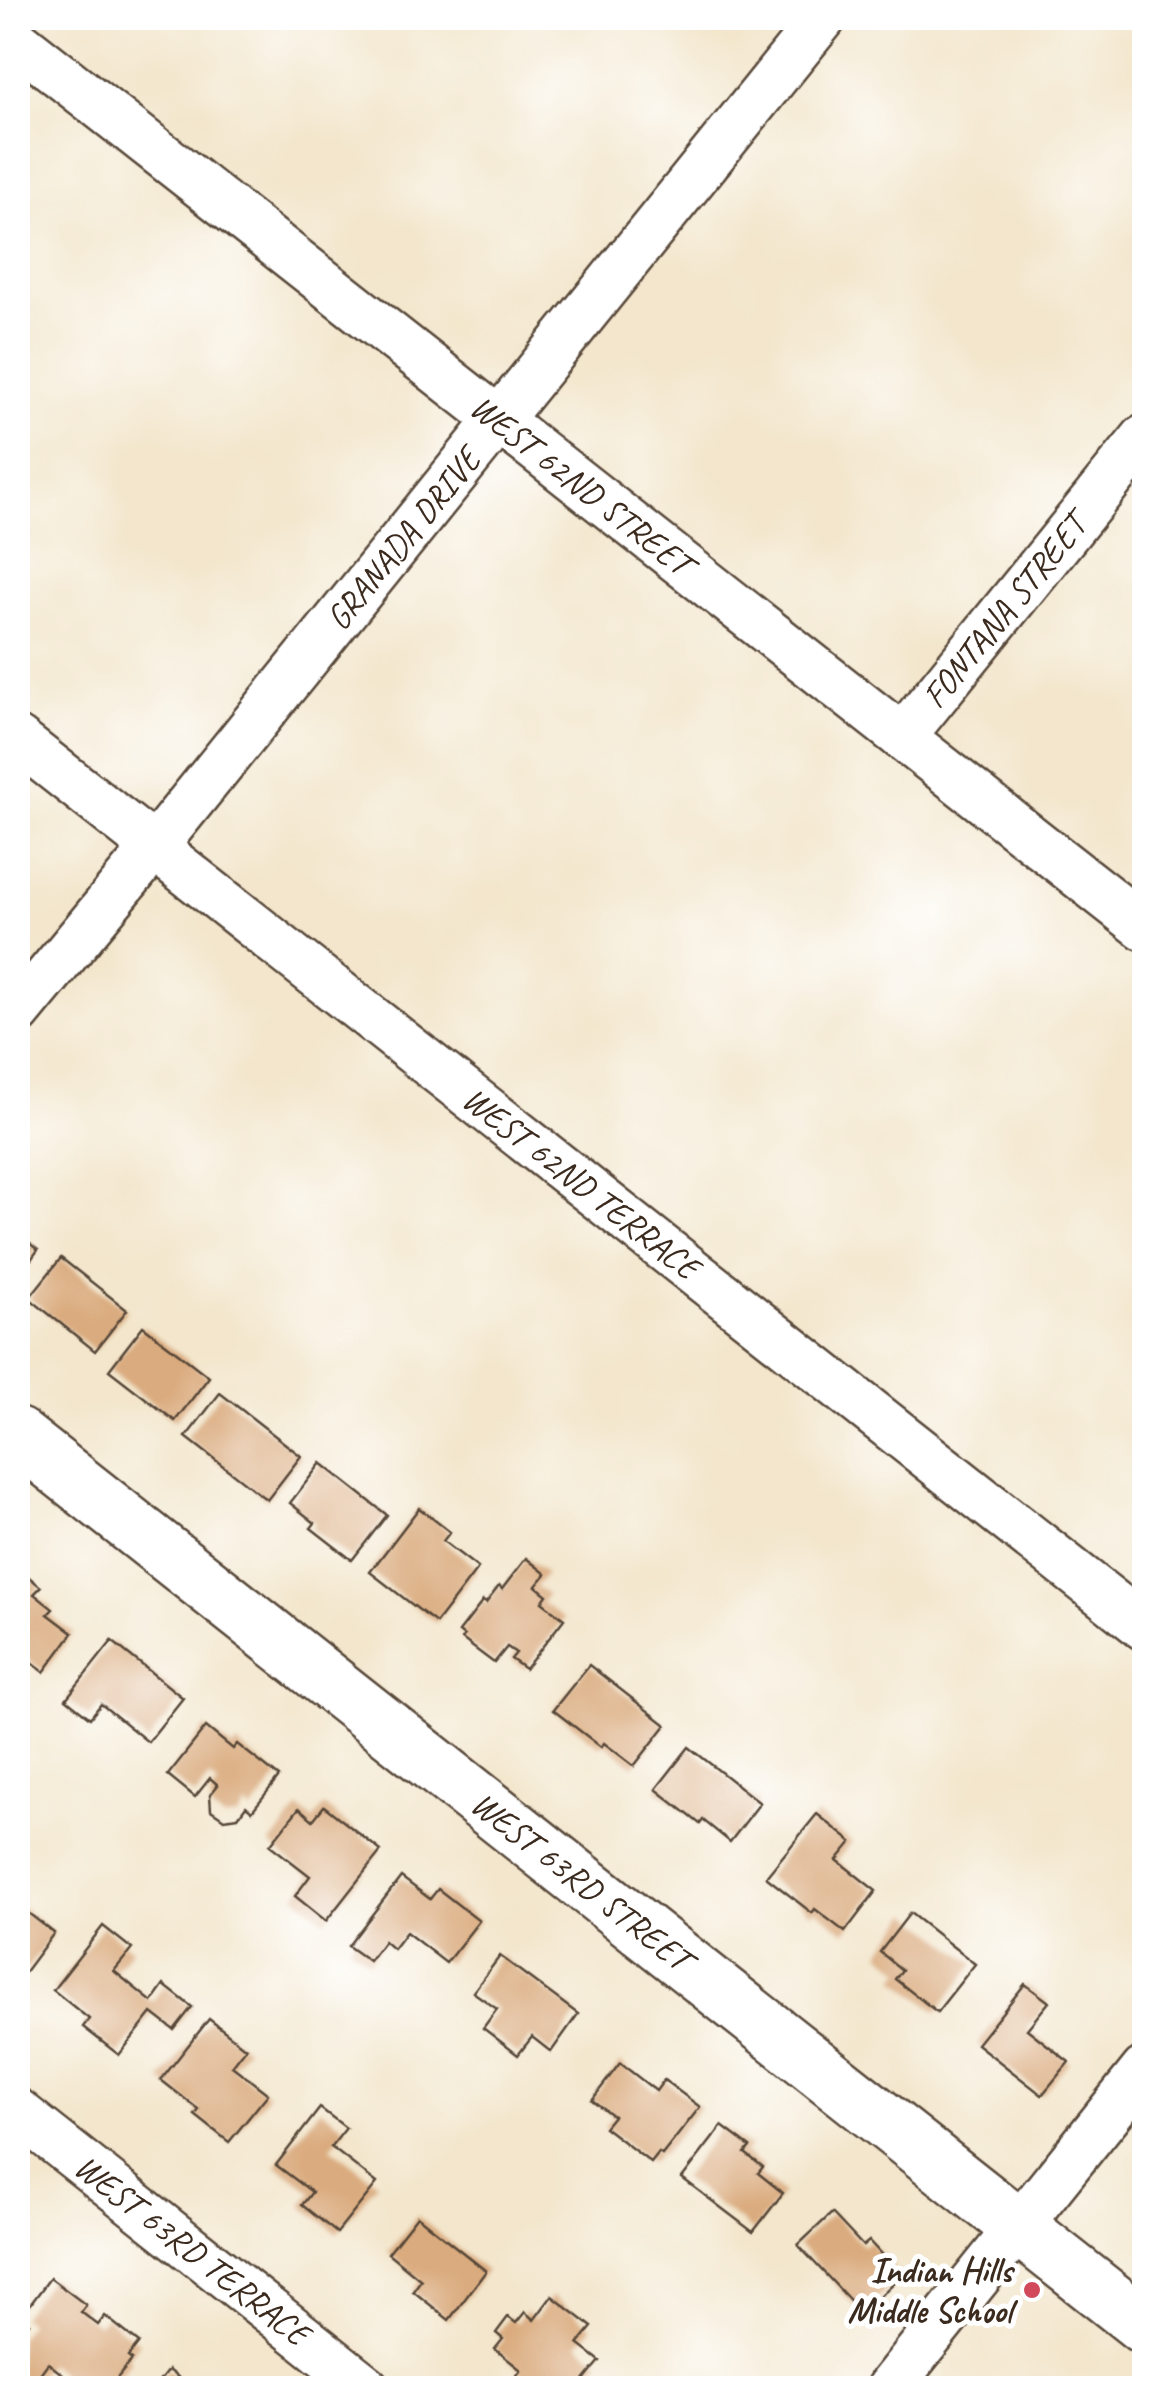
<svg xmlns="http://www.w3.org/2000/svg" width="1162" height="2406" viewBox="0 0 1162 2406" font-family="Caveat,sans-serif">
  <rect width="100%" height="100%" fill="#fff"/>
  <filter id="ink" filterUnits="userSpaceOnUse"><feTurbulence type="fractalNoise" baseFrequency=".01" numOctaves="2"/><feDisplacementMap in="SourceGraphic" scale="20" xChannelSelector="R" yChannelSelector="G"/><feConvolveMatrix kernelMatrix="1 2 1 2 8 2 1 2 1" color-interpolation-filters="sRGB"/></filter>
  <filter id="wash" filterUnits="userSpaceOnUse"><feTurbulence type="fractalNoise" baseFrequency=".0048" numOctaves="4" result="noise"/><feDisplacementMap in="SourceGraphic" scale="40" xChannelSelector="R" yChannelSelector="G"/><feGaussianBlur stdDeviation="2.25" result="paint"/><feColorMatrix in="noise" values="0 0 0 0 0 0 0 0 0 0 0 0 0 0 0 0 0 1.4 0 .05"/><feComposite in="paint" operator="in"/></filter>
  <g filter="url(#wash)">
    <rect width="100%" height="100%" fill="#f3e6cc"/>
    <g id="blocks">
      <g fill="#daab7e">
        <path d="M18 1234 38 1250 18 1277Z"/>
        <path d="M61 1258 127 1310 95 1351 29 1298Z"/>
        <path d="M143 1326 209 1377 175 1421 109 1370Z"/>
        <path d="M220 1393 301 1456 267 1500 186 1437Z"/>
        <path d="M321 1463 387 1515 352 1560 311 1528 315 1523 290 1503Z"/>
        <path d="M419 1508 450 1532 443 1541 478 1568 436 1623 370 1572Z"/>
        <path d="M526 1558 546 1574 536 1586 547 1595 542 1602 564 1619 525 1669 511 1659 516 1653 507 1647 494 1663 462 1639 464 1636 459 1632 483 1601 486 1603 499 1586 502 1589Z"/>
        <path d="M18 1568 41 1587 34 1594 53 1609 48 1614 73 1633 44 1672 18 1652Z"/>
        <path d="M112 1641 183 1698 148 1742 101 1704 90 1718 66 1699Z"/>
        <path d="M589 1665 666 1725 634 1766 604 1743 601 1747 553 1710Z"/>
        <path d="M206 1727 233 1749 237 1744 279 1777 252 1811 246 1806 238 1817 224 1819 211 1810 210 1795 218 1785 210 1778 195 1797 168 1775Z"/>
        <path d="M689 1747 760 1803 730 1842 703 1820 700 1824 656 1789Z"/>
        <path d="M324 1806 381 1851 326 1921 295 1896 310 1876 270 1845 299 1808 313 1820Z"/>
        <path d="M817 1814 852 1842 837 1860 876 1891 845 1932 815 1909 812 1913 766 1877Z"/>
        <path d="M401 1877 430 1899 438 1889 479 1921 446 1963 406 1932 393 1949 384 1941 369 1961 348 1946Z"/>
        <path d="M18 1905 54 1933 18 1981Z"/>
        <path d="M910 1913 975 1964 937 2012 895 1979 902 1970 880 1952Z"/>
        <path d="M103 1926 132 1949 114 1971 152 2002 164 1985 192 2007 174 2030 152 2013 119 2055 83 2027 89 2019 53 1990Z"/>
        <path d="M500 1956 578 2014 551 2052 532 2037 518 2055 483 2028 497 2009 473 1992Z"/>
        <path d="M1025 1984 1049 2002 1027 2029 1069 2062 1042 2095 977 2044Z"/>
        <path d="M209 2019 246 2048 232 2066 268 2094 229 2142 195 2115 199 2110 161 2080Z"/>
        <path d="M620 2063 656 2091 664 2080 700 2107 662 2155 659 2153 651 2163 604 2127 613 2116 592 2100Z"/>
        <path d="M320 2108 346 2128 331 2147 377 2183 337 2233 302 2205 312 2192 276 2165Z"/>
        <path d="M722 2126 750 2147 745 2153 763 2167 758 2173 783 2193 753 2232 682 2178Z"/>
        <path d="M832 2213 863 2246 869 2241 901 2276 862 2313 798 2245Z"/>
        <path d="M417 2216 486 2271 449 2320 413 2291 421 2280 388 2253Z"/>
        <path d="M50 2278 86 2305 81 2312 98 2325 105 2316 139 2343 128 2357 132 2360 109 2388H67L72 2382 48 2363 31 2386 18 2375V2338L29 2323 21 2317Z"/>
        <path d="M552 2296 592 2327 578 2344 600 2361 578 2388H525L514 2379 521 2370 495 2349 503 2339 496 2333 508 2317 516 2323 525 2312 534 2320Z"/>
        <path d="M168 2370 191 2388H154Z"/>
      </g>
    </g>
  </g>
  <g filter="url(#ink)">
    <use href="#blocks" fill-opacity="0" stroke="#574638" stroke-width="2.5"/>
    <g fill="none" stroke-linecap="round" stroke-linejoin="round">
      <defs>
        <g id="street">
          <path d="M18 42 1144 927"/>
          <path d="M902 737 1144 438"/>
          <path d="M18 740 1144 1627"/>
          <path d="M18 1012 155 846 823 18"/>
          <path d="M18 2112 367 2388"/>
          <path d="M889 2388 1144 2070"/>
        </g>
        <path id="secondary" d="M18 1436 1144 2326"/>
      </defs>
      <use href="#street" stroke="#574638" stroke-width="50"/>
      <use href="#secondary" stroke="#574638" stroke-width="60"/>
      <use href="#street" stroke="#fff" stroke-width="45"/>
      <use href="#secondary" stroke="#fff" stroke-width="55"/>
    </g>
  </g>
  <circle fill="#d1495b" stroke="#fff" stroke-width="4" cx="1032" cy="2290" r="10"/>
  <g text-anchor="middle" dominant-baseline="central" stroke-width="10" stroke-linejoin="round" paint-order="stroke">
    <g font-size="35" fill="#3b2a1e" stroke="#fff">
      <text transform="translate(581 485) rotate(38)">WEST 62ND STREET</text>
      <text transform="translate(403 539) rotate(-51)">GRANADA DRIVE</text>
      <text transform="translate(1004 611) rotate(-51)">FONTANA STREET</text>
      <text transform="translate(581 1183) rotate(38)">WEST 62ND TERRACE</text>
      <text transform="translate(581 1881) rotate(38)">WEST 63RD STREET</text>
      <text transform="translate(192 2250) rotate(38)">WEST 63RD TERRACE</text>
    </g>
    <g font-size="35" font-weight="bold" fill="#3b2a1e" stroke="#fff" text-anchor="end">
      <text x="1012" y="2270">Indian Hills<tspan x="1012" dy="40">Middle School</tspan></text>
    </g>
  </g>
  <rect width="1162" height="2406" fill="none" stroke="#fff" stroke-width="60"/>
</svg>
